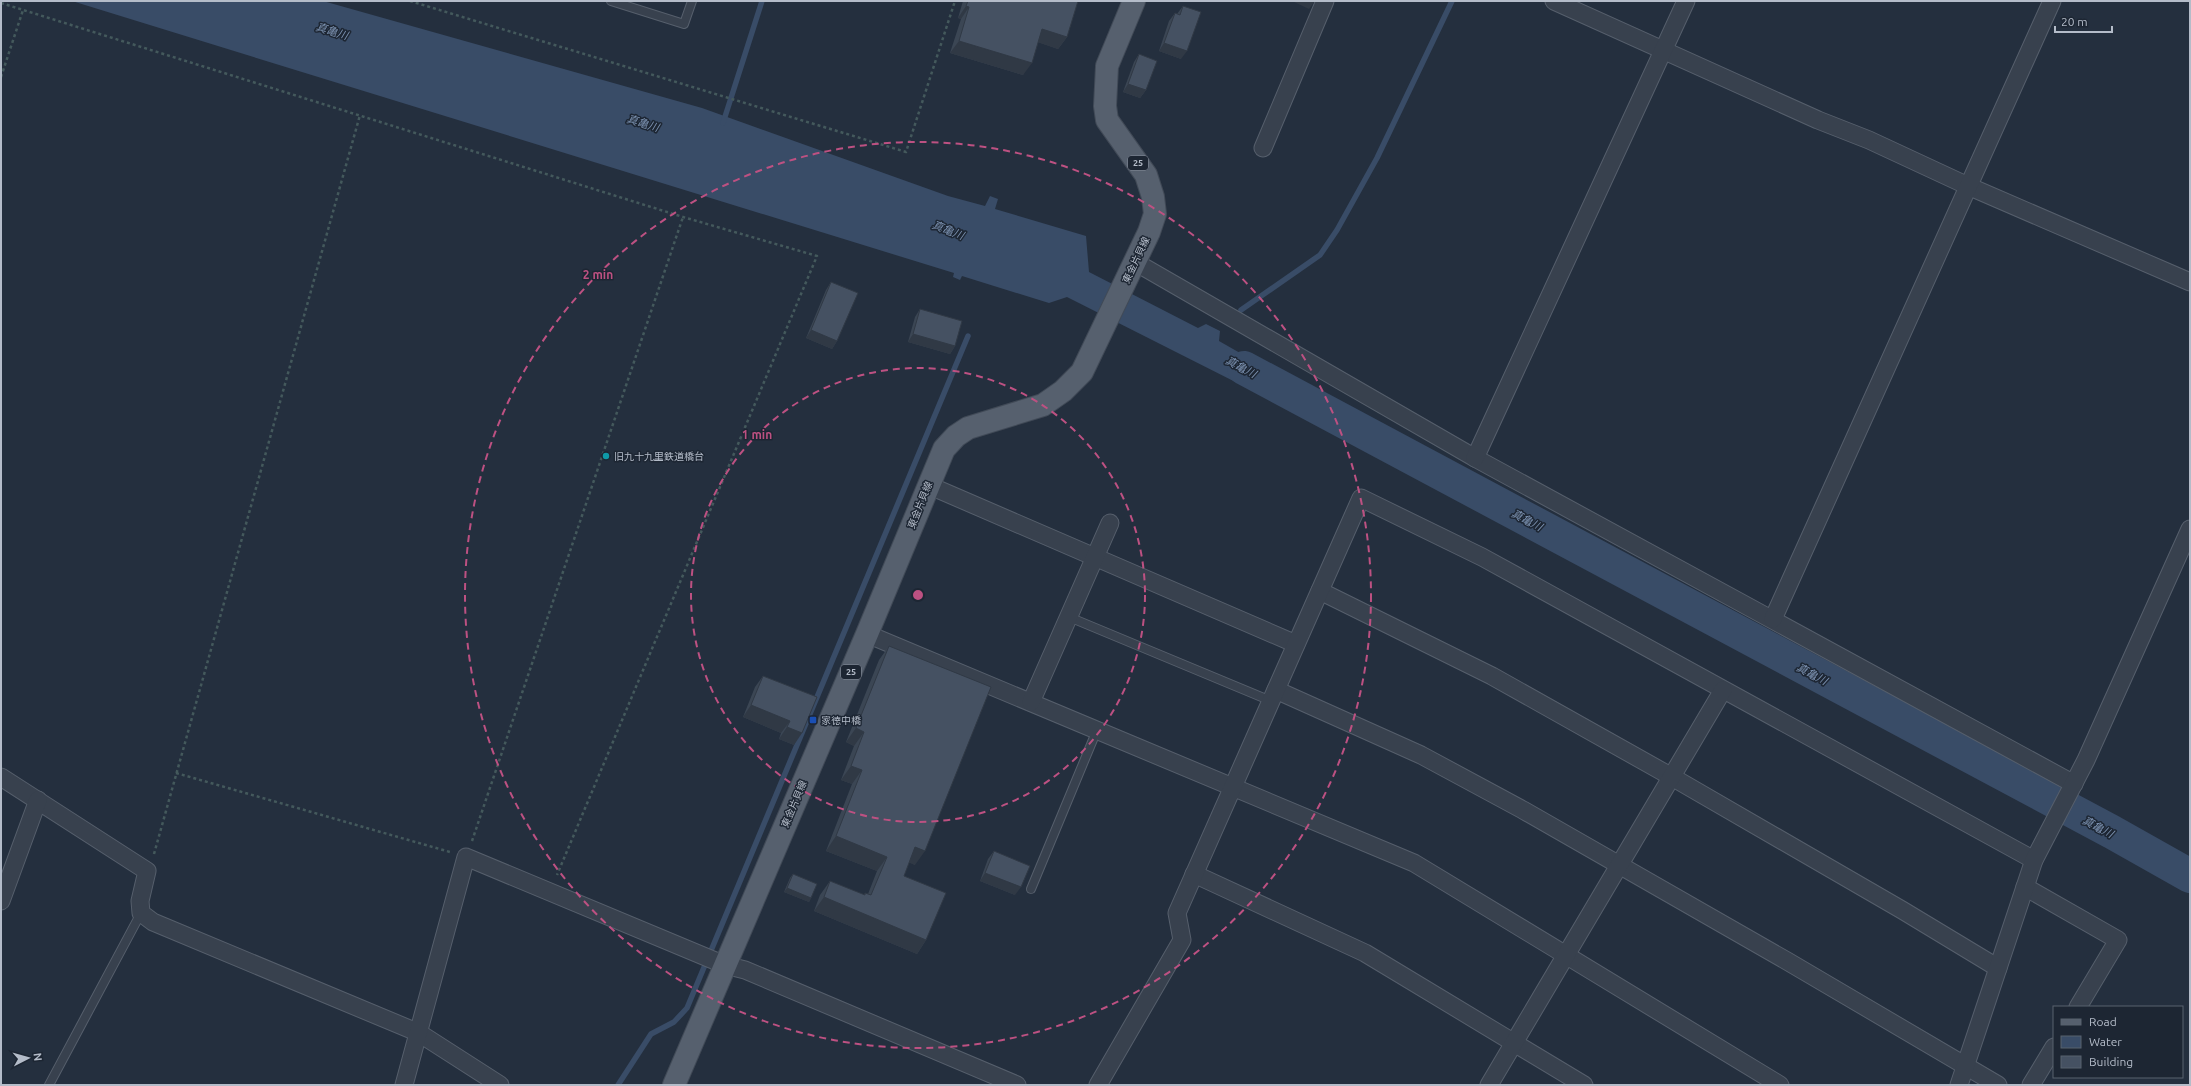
<svg xmlns="http://www.w3.org/2000/svg" width="2191" height="1086" viewBox="0 0 2191 1086" font-family="Ubuntu,'Noto Sans JP',sans-serif">
  <rect width="100%" height="100%" fill="#242f3e"/>
  <path fill="#394c67" d="M72 1H323L702 108 948 196 985 206 990 196 998 199 995 209 1086 236 1089 272 1198 328 1206 324 1220 331 1219 341 1291 382 1277 403 1067 297 1049 303 962 276 960 280 953 277 954 273Z"/>
  <g fill="none" stroke-linecap="round" stroke-linejoin="round">
    <g stroke="#394c67" stroke-width="5.5">
      <path d="M723 123 762 1"/>
      <path d="M1241 310 1320 255 1337 230 1377 158 1452 1"/>
      <path d="M618 1085 651 1034 674 1022 687 1008 968 336"/>
    </g>
    <path stroke="#394c67" stroke-width="34" d="M1244 368 2112 832 2190 876"/>
    <defs>
      <g id="lane">
        <path d="M611 1 684 24 692 1"/>
        <path d="M1069 617 1271 701"/>
        <path d="M1031 889 1097 730"/>
        <path d="M49 1085 141 913"/>
      </g>
      <g id="street">
        <path d="M1554 1 1818 120 1869 140 1968 186 2190 282"/>
        <path d="M1263 148 1325 1"/>
        <path d="M1135 262 1475 458 2074 784"/>
        <path d="M1475 458 1686 1"/>
        <path d="M928 485 1296 644"/>
        <path d="M1320 591 1492 676 1672 777 1902 910 1998 968"/>
        <path d="M1773 619 2052 1"/>
        <path d="M867 634 1414 863 1780 1085"/>
        <path d="M1276 690 1421 755 1523 810 1787 961 1998 1085"/>
        <path d="M1031 702 1110 523"/>
        <path d="M1 777 147 871 140 901 141 913 153 922 419 1033 500 1085"/>
        <path d="M1194 874 1365 953 1584 1085"/>
        <path d="M2025 887 2118 940 2078 1007"/>
        <path d="M1 901 38 800"/>
        <path d="M404 1085 466 857 725 965 745 970 1017 1085"/>
        <path d="M1098 1085 1182 940 1177 913 1361 498 1482 557 2034 860"/>
        <path d="M1489 1085 1723 690"/>
        <path d="M1959 1085 2034 860 2086 760 2190 529"/>
        <path d="M2031 1085 2054 1047"/>
      </g>
      <path id="primary" d="M674 1085 867 634 944 449 956 436 968 428 1043 405 1063 391 1082 372 1149 232 1155 214 1153 197 1146 175 1107 120 1105 106 1107 66 1134 1"/>
    </defs>
    <use href="#lane" stroke="#565f6c" stroke-width="10"/>
    <use href="#street" stroke="#565f6c" stroke-width="19"/>
    <use href="#primary" stroke="#414a57" stroke-width="24"/>
    <g stroke="#44595c" stroke-width="2.5" stroke-dasharray="3 3" stroke-linecap="butt">
      <path d="M410 1 906 152 955 1"/>
      <path d="M1 3 683 217 817 256 557 875"/>
      <path d="M1 77 23 10"/>
      <path d="M176 773 450 852"/>
      <path d="M472 841 683 217"/>
      <path d="M154 854 360 115"/>
    </g>
    <use href="#lane" stroke="#38414e" stroke-width="8"/>
    <use href="#street" stroke="#38414e" stroke-width="17"/>
    <use href="#primary" stroke="#56606e" stroke-width="22"/>
  </g>
  <g fill="#3b4654">
    <path d="M963 1H1078L1067 37 1058 49 1038 42 1023 75 950 53 961 19 958 18Z"/>
    <path d="M1183 6 1181 59 1159 51 1169 21 1175 13 1177 14Z"/>
    <path d="M1139 54 1146 90 1140 98 1123 92 1134 62Z"/>
    <path d="M831 282 837 341 832 349 806 338 826 290Z"/>
    <path d="M920 309 955 346 950 354 908 342 915 317Z"/>
    <path d="M889 646 915 865 909 862 904 876 926 940 917 954 814 911 820 895 830 881 864 895 865 893 868 894 877 871 826 851 852 784 841 780 854 746 846 742 879 660Z"/>
    <path d="M763 676 817 697 794 745 779 739 781 733 743 717 755 687Z"/>
    <path d="M994 851 1015 895 980 881 988 859Z"/>
    <path d="M793 874 811 898 809 902 784 892 790 878Z"/>
  </g>
  <g fill="#303945">
    <path d="M1292 1H1315L1309 9Z"/>
    <path d="M966 6 969 7 961 19 958 18Z"/>
    <path d="M1042 29 1067 37 1058 49 1034 41Z"/>
    <path d="M959 41 1032 63 1023 75 950 53Z"/>
    <path d="M1164 43 1187 51 1181 59 1159 51Z"/>
    <path d="M1128 84 1146 90 1140 98 1123 92Z"/>
    <path d="M811 330 837 341 832 349 806 338Z"/>
    <path d="M913 334 955 346 950 354 908 342Z"/>
    <path d="M751 705 790 721 781 733 743 717Z"/>
    <path d="M787 727 802 733 794 745 779 739Z"/>
    <path d="M856 728 864 732 854 746 846 742Z"/>
    <path d="M851 766 862 770 852 784 841 780Z"/>
    <path d="M836 836 887 857 877 871 826 851Z"/>
    <path d="M915 847 925 851 915 865 905 861Z"/>
    <path d="M985 873 1021 887 1015 895 980 881Z"/>
    <path d="M787 888 811 898 809 902 784 892Z"/>
    <path d="M824 897 926 940 917 954 814 911Z"/>
  </g>
  <g fill="#455162" stroke="#303945">
    <path d="M968 1H1078L1067 37 1042 29 1032 63 959 41 969 7 966 6Z"/>
    <path d="M1183 6 1201 12 1187 51 1164 43 1175 13 1180 15Z"/>
    <path d="M1139 54 1157 61 1146 90 1128 84Z"/>
    <path d="M831 282 858 293 837 341 811 330Z"/>
    <path d="M920 309 962 321 955 346 913 334Z"/>
    <path d="M889 646 991 687 925 851 915 847 904 876 946 893 926 940 824 897 830 881 865 895V893L871 895 887 857 836 836 862 770 851 766 864 732 856 728Z"/>
    <path d="M763 676 817 697 802 733 787 727 790 721 751 705Z"/>
    <path d="M994 851 1030 866 1021 887 985 873Z"/>
    <path d="M793 874 817 884 811 898 787 888Z"/>
  </g>
  <g fill="none" stroke="#bd5182" stroke-width="2" stroke-dasharray="7 5">
    <circle cx="918" cy="595" r="227"/>
    <circle cx="918" cy="595" r="453"/>
  </g>
  <circle fill="#0f9aa8" stroke="#1d2633" stroke-width="1.5" cx="606" cy="456" r="4"/>
  <rect fill="#1a4fb4" stroke="#1d2633" stroke-width="1.5" x="809" y="716" width="8" height="8" rx="2"/>
  <g text-anchor="middle" dominant-baseline="central" stroke-width="3" stroke-linejoin="round" paint-order="stroke">
    <g fill="#1d2633" stroke="#878f9c" stroke-width="1">
      <rect x="1128" y="156" width="20" height="14" rx="3"/>
      <rect x="841" y="665" width="20" height="14" rx="3"/>
    </g>
    <g font-size="9" font-weight="bold" fill="#b4bcc9">
      <text x="1138" y="163">25</text>
      <text x="851" y="672">25</text>
    </g>
    <g font-size="10" fill="#b4bcc9" stroke="#1d2633">
      <text transform="translate(1136 260) rotate(-65)">東金片貝線</text>
      <text transform="translate(920 505) rotate(-68)">東金片貝線</text>
      <text transform="translate(794 804) rotate(-67)">東金片貝線</text>
    </g>
    <g font-size="10" fill="#b4bcc9" stroke="#1d2633" text-anchor="start">
      <text x="614" y="456">旧九十九里鉄道橋台</text>
      <text x="821" y="720">家徳中橋</text>
    </g>
    <g font-size="11" font-style="italic" fill="#7c92b1" stroke="#1d2633">
      <text transform="translate(332 31) rotate(17)">真亀川</text>
      <text transform="translate(643 123) rotate(17)">真亀川</text>
      <text transform="translate(948 230) rotate(21)">真亀川</text>
      <text transform="translate(1241 367) rotate(28)">真亀川</text>
      <text transform="translate(1527 520) rotate(28)">真亀川</text>
      <text transform="translate(1812 674) rotate(28)">真亀川</text>
      <text transform="translate(2098 827) rotate(28)">真亀川</text>
    </g>
  </g>
  <circle cx="918" cy="595" r="6" fill="#bd5182" stroke="#1d2633" stroke-width="2"/>
  <g font-size="12" text-anchor="middle" font-weight="bold" fill="#bd5182" stroke="#1d2633" stroke-width="3" stroke-linejoin="round" paint-order="stroke">
    <text x="598" y="279">2 min</text>
    <text x="757" y="439">1 min</text>
  </g>
  <rect width="2191" height="1086" fill="none" stroke="#b4bcc9" stroke-width="4"/>
  <rect x="2053" y="1006" width="130" height="72" fill="#1d2633" stroke="#59626f"/>
  <rect x="2061" y="1019" width="20" height="6" fill="#56606e" stroke="#59626f"/>
  <text x="2089" y="1026" font-size="12" fill="#b4bcc9">Road</text>
  <rect x="2061" y="1036" width="20" height="12" fill="#394c67" stroke="#59626f"/>
  <text x="2089" y="1046" font-size="12" fill="#b4bcc9">Water</text>
  <rect x="2061" y="1056" width="20" height="12" fill="#455162" stroke="#59626f"/>
  <text x="2089" y="1066" font-size="12" fill="#b4bcc9">Building</text>
  <g transform="translate(28 1058) rotate(84)" stroke="#1d2633" stroke-width="3" paint-order="stroke">
  <path d="M0-3L7 15L0 10L-7 15Z" fill="#b4bcc9"/>
  <text y="-6" font-size="11" font-weight="bold" text-anchor="middle" fill="#b4bcc9">N</text>
  </g>
  <path d="M2055 26v6h57v-6" fill="none" stroke="#b4bcc9" stroke-width="2"/>
  <text x="2061" y="26" font-size="12" fill="#b4bcc9" stroke="#1d2633" stroke-width="3" paint-order="stroke">20 m</text>
</svg>
